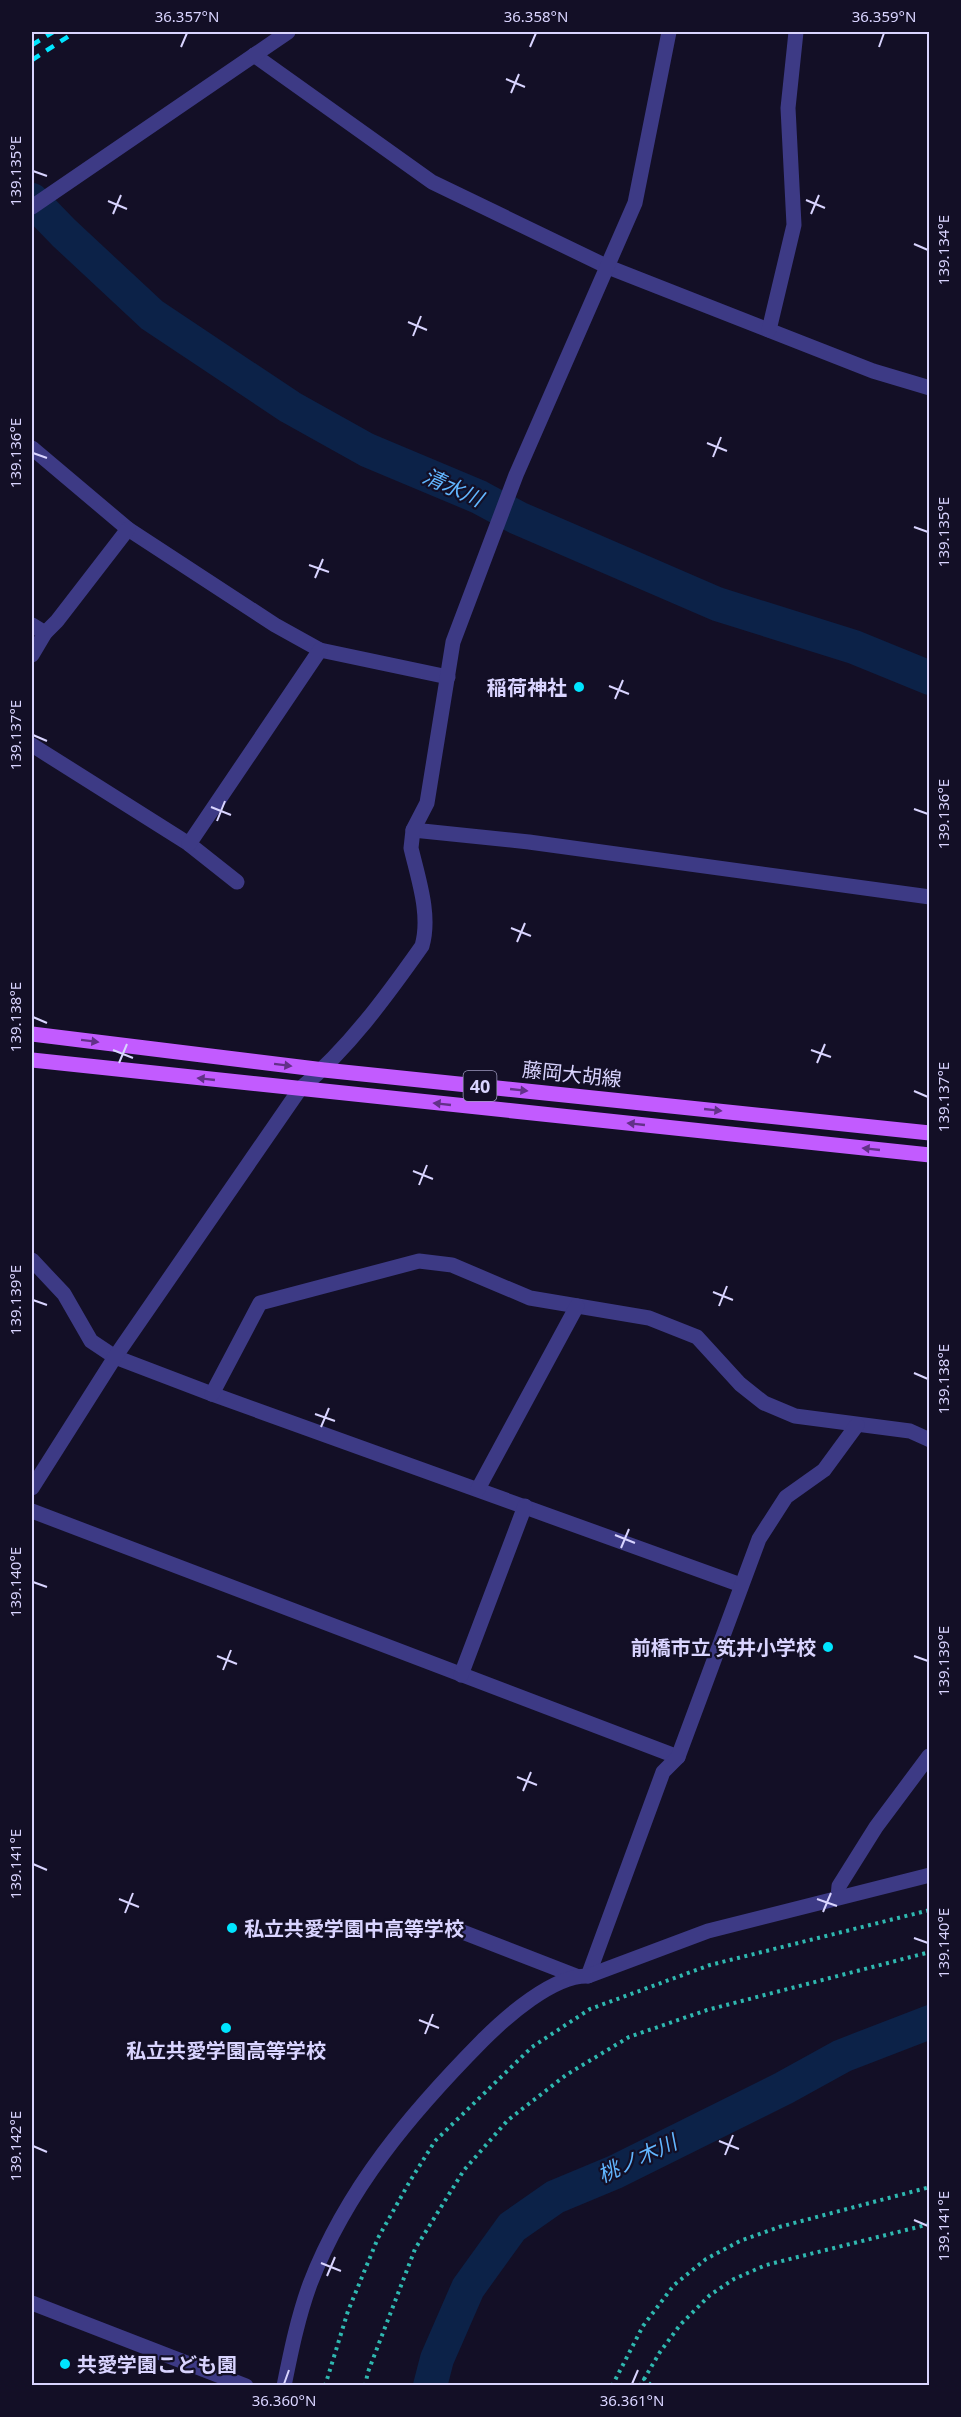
<svg xmlns="http://www.w3.org/2000/svg" width="961" height="2417" viewBox="0 0 961 2417" font-family="'Noto Sans','Noto Sans JP',sans-serif">
  <rect width="100%" height="100%" fill="#130f26"/>
  <g fill="none" stroke-linecap="round" stroke-linejoin="round">
    <g stroke="#0c2248" stroke-width="34">
      <path d="M32 200 64 233 152 315 290 407 367 450 479 497 518 518 717 604 854 647 930 678"/>
      <path d="M430 2386 437 2359 468 2288 512 2227 555 2197 615 2172 784 2088 842 2056 930 2022"/>
    </g>
    <g stroke="#2fb8b0" stroke-width="4" stroke-dasharray="3 4.5" stroke-linecap="butt">
      <path d="M643 2378 652 2386"/>
      <path d="M325 2386 348 2311 378 2238 410 2181 435 2141 532 2047 590 2009 710 1965 930 1910"/>
      <path d="M365 2386 368 2372 415 2249 464 2170 508 2120 566 2075 629 2037 707 2010 930 1952"/>
      <path d="M612 2386 643 2326 674 2285 706 2259 740 2241 779 2227 930 2187"/>
      <path d="M640 2386 660 2352 680 2325 710 2295 734 2279 766 2265 930 2224"/>
    </g>
    <g stroke="#3d3a85" stroke-width="15">
      <path d="M254 55 432 182 608 267 873 371 930 388"/>
      <path d="M32 207 288 32"/>
      <path d="M769 330 794 225 788 108 796 32"/>
      <path d="M32 448 128 529 275 625 320 650 448 677"/>
      <path d="M32 625 45 633"/>
      <path d="M32 655 45 633 57 621 128 529"/>
      <path d="M32 745 189 844 237 882"/>
      <path d="M413 830 529 842 930 897"/>
      <path d="M189 844 320 650"/>
      <path d="M32 1260 64 1294 91 1341 115 1357 212 1394 741 1585"/>
      <path d="M212 1394 260 1303 419 1261 452 1265 530 1298 649 1318 697 1337 740 1384 764 1403 795 1416 910 1431 930 1440"/>
      <path d="M32 1488 115 1357 300 1089C348 1049 386 997 422 946 431 915 418 878 411 848L413 830 427 803 453 642 516 475 635 203 669 32"/>
      <path d="M478 1489 577 1306"/>
      <path d="M32 1511 678 1757"/>
      <path d="M461 1675 525 1506"/>
      <path d="M838 1897 839 1886 876 1827 929 1756"/>
      <path d="M460 1931 576 1976"/>
      <path d="M588 1976 663 1772 678 1757 759 1539 786 1497 824 1470 857 1425"/>
      <path d="M32 2303 246 2386"/>
      <path d="M284 2386C291 2351 298 2317 310 2284 347 2188 411 2113 482 2041 506 2017 553 1975 588 1976L708 1931 930 1875"/>
    </g>
    <g stroke="#c25bff" stroke-width="15">
      <path d="M32 1034 324 1070 930 1133"/>
      <path d="M32 1060 930 1155"/>
    </g>
    <g stroke="#00e5ff" stroke-width="4.5" stroke-dasharray="9 8" stroke-linecap="butt">
      <path d="M32 45 53 32"/>
      <path d="M32 60 75 32"/>
    </g>
  </g>
  <defs><path id="oneway-solid" d="M-6-.8H1V-3.2L6.5 0L1 3.2V.8H-6Z" transform="scale(1.5)"/></defs>
  <g fill="#623188">
    <use href="#oneway-solid" transform="translate(90 1041) rotate(7)"/>
    <use href="#oneway-solid" transform="translate(283 1065) rotate(7)"/>
    <use href="#oneway-solid" transform="translate(206 1079) rotate(-174)"/>
    <use href="#oneway-solid" transform="translate(519 1090) rotate(6)"/>
    <use href="#oneway-solid" transform="translate(442 1104) rotate(-174)"/>
    <use href="#oneway-solid" transform="translate(713 1110) rotate(6)"/>
    <use href="#oneway-solid" transform="translate(636 1124) rotate(-174)"/>
    <use href="#oneway-solid" transform="translate(871 1149) rotate(-174)"/>
  </g>
  <path fill="none" stroke="#d9d4ff" stroke-width="2" d="M181 47 187 33M530 47 536 33M879 47 884 33M506 79 525 87M511 93 519 74M33 171 47 176M806 200 825 208M108 201 127 209M113 214 121 195M811 214 819 195M914 244 928 250M408 322 427 330M413 336 421 316M707 443 727 451M33 453 47 458M713 457 721 437M914 527 928 532M309 565 329 572M315 578 323 559M609 686 629 694M615 699 623 680M33 735 47 741M211 807 231 815M914 809 928 814M217 821 225 801M511 928 531 936M517 942 525 923M33 1017 47 1023M113 1050 133 1058M811 1050 831 1057M119 1063 127 1044M817 1063 825 1044M914 1091 928 1097M413 1171 433 1179M419 1185 427 1165M713 1292 733 1300M33 1300 47 1305M719 1306 727 1286M914 1373 928 1379M315 1414 335 1421M321 1427 329 1408M615 1535 635 1543M621 1548 629 1529M33 1582 47 1587M217 1656 237 1664M914 1656 928 1661M223 1670 231 1650M517 1777 537 1785M523 1791 531 1772M33 1864 47 1870M119 1899 139 1907M817 1899 837 1906M823 1912 831 1893M125 1913 133 1893M914 1938 928 1943M419 2020 439 2028M425 2034 433 2014M719 2141 739 2149M33 2146 47 2152M725 2155 733 2135M914 2220 928 2226M321 2263 341 2271M327 2276 335 2257M284 2384 289 2370M632 2384 638 2370"/>
  <g fill="#00e5ff" stroke="#130f26" stroke-width="2">
    <circle cx="579" cy="687" r="6"/>
    <circle cx="828" cy="1647" r="6"/>
    <circle cx="232" cy="1928" r="6"/>
    <circle cx="226" cy="2028" r="6"/>
    <circle cx="65" cy="2364" r="6"/>
  </g>
  <g text-anchor="middle" dominant-baseline="central" stroke-width="4.5" stroke-linejoin="round" paint-order="stroke">
    <rect fill="#130f26" stroke="#9e99be" stroke-width="1.5" x="463.5" y="1071" width="33" height="30" rx="4.5"/>
    <g font-size="18" font-weight="bold" fill="#d9d4ff">
      <text x="480" y="1086">40</text>
    </g>
    <g font-size="20" font-weight="bold" fill="#d9d4ff" stroke="#130f26" text-anchor="end">
      <text x="567" y="687">稲荷神社</text>
      <text x="816" y="1647">前橋市立 笂井小学校</text>
      <text x="244" y="1928" text-anchor="start">私立共愛学園中高等学校</text>
      <text x="226" y="2050" text-anchor="middle">私立共愛学園高等学校</text>
      <text x="77" y="2364" text-anchor="start">共愛学園こども園</text>
    </g>
    <g font-size="20" fill="#d9d4ff" stroke="#130f26">
      <text transform="translate(572 1074) rotate(6)">藤岡大胡線</text>
    </g>
    <g font-size="21" font-style="italic" fill="#62b6ff" stroke="#130f26">
      <text transform="translate(453 487) rotate(24)">清水川</text>
      <text transform="translate(637 2158) rotate(-25)">桃ノ木川</text>
    </g>
  </g>
  <rect width="961" height="2417" fill="none" stroke="#130f26" stroke-width="66"/>
  <rect x="33" y="33" width="895" height="2351" fill="none" stroke="#d9d4ff" stroke-width="2"/>
  <g font-size="15" text-anchor="middle" fill="#d9d4ff">
    <text x="187" y="22">36.357°N</text>
    <text x="536" y="22">36.358°N</text>
    <text x="884" y="22">36.359°N</text>
    <text transform="translate(16 171) rotate(-90)" y="5">139.135°E</text>
    <text transform="translate(944 250) rotate(-90)" y="5">139.134°E</text>
    <text transform="translate(16 453) rotate(-90)" y="5">139.136°E</text>
    <text transform="translate(944 532) rotate(-90)" y="5">139.135°E</text>
    <text transform="translate(16 735) rotate(-90)" y="5">139.137°E</text>
    <text transform="translate(944 814) rotate(-90)" y="5">139.136°E</text>
    <text transform="translate(16 1017) rotate(-90)" y="5">139.138°E</text>
    <text transform="translate(944 1097) rotate(-90)" y="5">139.137°E</text>
    <text transform="translate(16 1300) rotate(-90)" y="5">139.139°E</text>
    <text transform="translate(944 1379) rotate(-90)" y="5">139.138°E</text>
    <text transform="translate(16 1582) rotate(-90)" y="5">139.140°E</text>
    <text transform="translate(944 1661) rotate(-90)" y="5">139.139°E</text>
    <text transform="translate(16 1864) rotate(-90)" y="5">139.141°E</text>
    <text transform="translate(944 1943) rotate(-90)" y="5">139.140°E</text>
    <text transform="translate(16 2146) rotate(-90)" y="5">139.142°E</text>
    <text transform="translate(944 2226) rotate(-90)" y="5">139.141°E</text>
    <text x="284" y="2406">36.360°N</text>
    <text x="632" y="2406">36.361°N</text>
  </g>
</svg>
